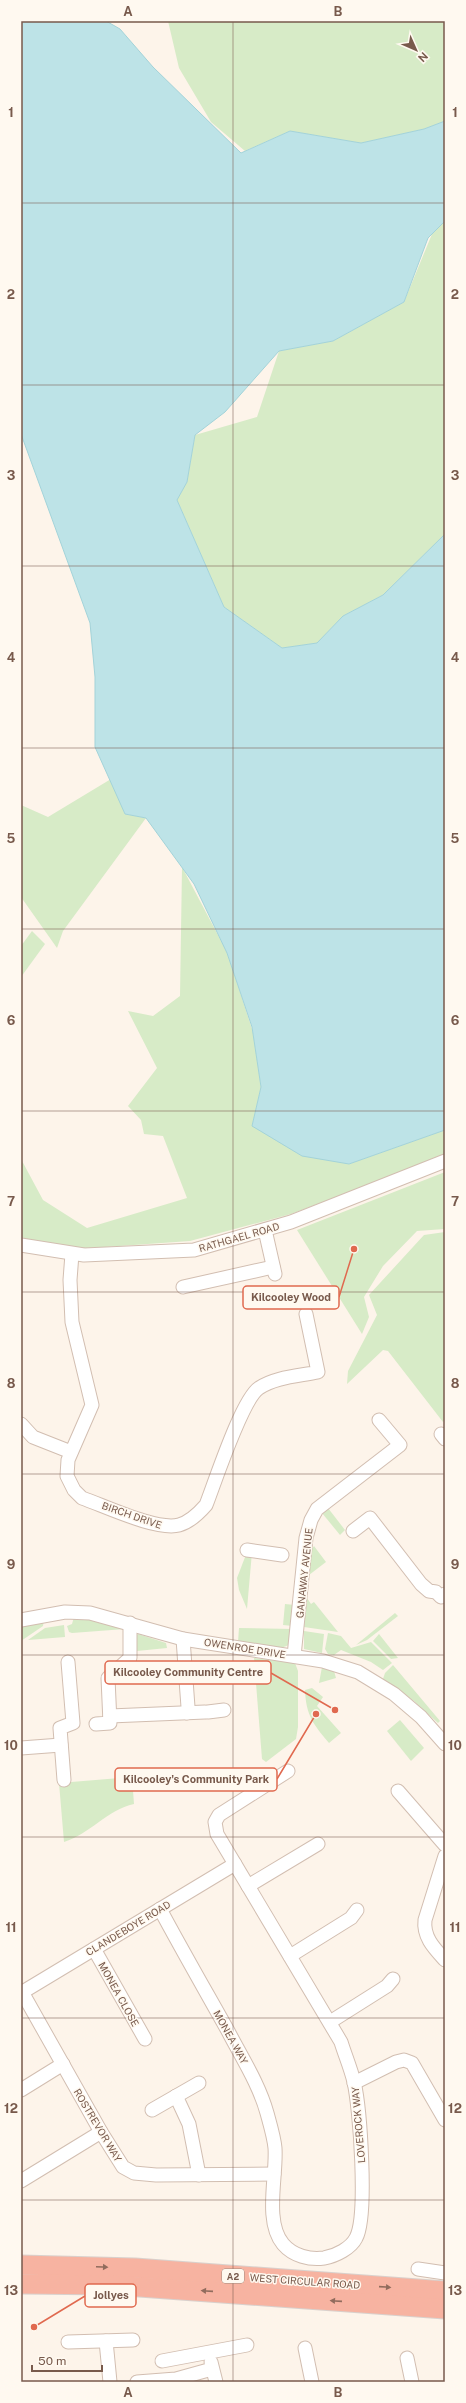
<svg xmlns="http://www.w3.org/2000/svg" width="466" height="2403" viewBox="0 0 466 2403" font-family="'Public Sans',sans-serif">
  <rect width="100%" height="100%" fill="#fdf4ea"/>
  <g fill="#d7ebc7">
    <path d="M168 21H445V121L424 129 361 143 290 131 245 151 211 122 179 68Z"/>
    <path d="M445 221V534L383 595 343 616 317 643 282 648 224 607 177 500 187 482 195 435 257 417 279 351 333 341 404 302 432 234Z"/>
    <path d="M111 779 125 814 146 818 63 931 57 948 21 897V805L48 817Z"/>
    <path d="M182 867 227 952 253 1032 261 1087 252 1126 349 1164 445 1130V1156L291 1214 190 1241 63 1250 21 1237V1159L43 1200 87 1228 187 1198 163 1136 144 1134 141 1120 128 1106 157 1068 128 1011 153 1016 180 996Z"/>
    <path d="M32 931 45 944 21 977V946Z"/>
    <path d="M445 1172V1229L417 1231 383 1266 364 1297 369 1317 362 1334 297 1230Z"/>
    <path d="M445 1232V1420L443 1422 388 1351 383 1350 347 1384 348 1371 377 1315 369 1295 424 1235Z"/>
    <path d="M328 1508 345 1530 340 1535 322 1513Z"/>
    <path d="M314 1546 326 1562 309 1575 311 1550Z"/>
    <path d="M247 1552H252L247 1609 239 1590 237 1578Z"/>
    <path d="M307 1598 311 1604 314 1602 338 1632 304 1627Z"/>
    <path d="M285 1604 295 1605 293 1626 283 1625Z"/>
    <path d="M395 1613 398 1616 367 1640 356 1645Z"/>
    <path d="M74 1617 95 1620 125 1629 72 1633 69 1632 67 1626 72 1624Z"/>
    <path d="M44 1619 43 1626 21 1641V1625Z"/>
    <path d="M64 1625 65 1637 28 1640 45 1628Z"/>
    <path d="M239 1628 293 1629 289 1645 281 1648 238 1642Z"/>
    <path d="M304 1631 324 1634 322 1653 304 1649Z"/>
    <path d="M328 1633 341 1636 351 1648 371 1642 392 1663 383 1670 371 1662 341 1650 334 1655 328 1654 325 1649Z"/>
    <path d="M138 1634 166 1643 167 1648 137 1651 135 1636Z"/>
    <path d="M379 1634 398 1658 391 1659 373 1641Z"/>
    <path d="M254 1658 295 1663 298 1671V1727L296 1739 266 1762 262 1759Z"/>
    <path d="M393 1665 440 1721 438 1723 414 1701 383 1679 385 1673Z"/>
    <path d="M322 1667 334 1671 336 1678 319 1683Z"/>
    <path d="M312 1688 323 1697 317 1706 341 1733 329 1743C313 1724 306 1715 305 1690Z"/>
    <path d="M400 1720 424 1748 411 1761 387 1731Z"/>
    <path d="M132 1777 134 1804C107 1810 90 1834 64 1842L59 1783Z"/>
  </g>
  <path fill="#bde3e7" stroke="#a3d3d9" d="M21 21H106L120 29 153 67 241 153 290 131 361 143 424 129 445 121V221L428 238 404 302 333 341 279 351 225 412 195 435 187 482 177 500 224 607 282 648 317 643 343 616 383 595 445 534V1130L349 1164 302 1156 252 1126 261 1087 252 1027 227 953 194 884 146 818 125 814 95 747V677L90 623 21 434Z"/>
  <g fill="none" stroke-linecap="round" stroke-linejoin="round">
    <defs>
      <g id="minor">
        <path d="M265 1230 275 1274"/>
        <path d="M21 1245 84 1255 194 1250 291 1222 445 1161"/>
        <path d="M72 1254 70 1280 72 1322 92 1405 68 1460 67 1476 74 1490 82 1498C105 1506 157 1531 179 1525 190 1522 199 1513 206 1505 215 1482 242 1399 259 1388 275 1377 299 1376 318 1372L306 1314"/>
        <path d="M183 1287 273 1267"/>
        <path d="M21 1424 33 1437 71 1452"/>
        <path d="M441 1434 445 1439"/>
        <path d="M353 1531 370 1518 421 1584 429 1591 436 1592 441 1597 445 1594"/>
        <path d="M247 1550 282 1555"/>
        <path d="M21 1620 65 1612 90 1613 183 1639 323 1661 358 1672 394 1694 421 1717 445 1744"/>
        <path d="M183 1639 188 1707 187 1713"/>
        <path d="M294 1656 306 1538 311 1520 317 1509 400 1445 379 1420"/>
        <path d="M208 1712 224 1710"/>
        <path d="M110 1716 205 1712"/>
        <path d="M96 1724 110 1723 108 1678 130 1658V1623"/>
        <path d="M21 1748 61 1745"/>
        <path d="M64 1780 60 1728 73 1723 68 1662"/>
        <path d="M398 1791 445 1845"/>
        <path d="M445 1856 425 1920C423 1937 434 1948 445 1960"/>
        <path d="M248 1886 318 1844"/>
        <path d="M160 1909C182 1950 205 1990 228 2031 242 2058 259 2084 267 2113 270 2124 274 2137 275 2148 277 2176 264 2221 283 2244 293 2256 310 2260 324 2258 336 2256 351 2248 356 2238 368 2216 360 2108 354 2082 351 2069 345 2055 341 2042L217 1834 215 1822 219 1815 288 1771"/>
        <path d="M94 1949 145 2039"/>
        <path d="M290 1956 351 1918 357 1910"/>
        <path d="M22 1992 101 2132 123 2167 134 2173 156 2175 274 2174"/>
        <path d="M21 1993 235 1864"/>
        <path d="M330 2022 387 1986 393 1979"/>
        <path d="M354 2083 396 2062 404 2060 412 2063 445 2120"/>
        <path d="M21 2090 63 2064"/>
        <path d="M176 2096 189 2124 199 2175"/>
        <path d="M152 2110 199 2083"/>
        <path d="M21 2181 101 2132"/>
        <path d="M418 2269 445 2273"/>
        <path d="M106 2341 110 2382"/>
        <path d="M68 2342 133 2340"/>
        <path d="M305 2348 312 2382"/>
        <path d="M407 2358 412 2382"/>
        <path d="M162 2361 247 2345"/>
        <path d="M211 2362 216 2382"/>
        <path d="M137 2382 176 2379 212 2369"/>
      </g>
      <g id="highway">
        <path d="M21 2265 135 2268 445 2291"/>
        <path d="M21 2284 112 2285 445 2309"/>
      </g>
    </defs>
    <use href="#minor" stroke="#d2beb1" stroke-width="15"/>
    <use href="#highway" stroke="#d9d1cd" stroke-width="21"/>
    <use href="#minor" stroke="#fff" stroke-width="13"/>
    <use href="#highway" stroke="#f7b3a1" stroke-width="19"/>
  </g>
  <defs><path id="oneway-solid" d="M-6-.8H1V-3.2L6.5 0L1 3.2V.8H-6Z"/></defs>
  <g fill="#916c5d">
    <use href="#oneway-solid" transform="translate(102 2267) rotate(2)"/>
    <use href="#oneway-solid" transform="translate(385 2287) rotate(4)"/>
    <use href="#oneway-solid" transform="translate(207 2291) rotate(-176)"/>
    <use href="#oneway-solid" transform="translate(336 2301) rotate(-176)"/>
  </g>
  <path fill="none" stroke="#785a4c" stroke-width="1" stroke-opacity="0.55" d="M233 21V2382M21 203H445M21 385H445M21 566H445M21 748H445M21 929H445M21 1111H445M21 1292H445M21 1474H445M21 1655H445M21 1837H445M21 2018H445M21 2200H445"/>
  <g text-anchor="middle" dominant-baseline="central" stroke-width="3" stroke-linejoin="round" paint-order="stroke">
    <rect fill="#fff9f0" stroke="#a08a7d" stroke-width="1" x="222" y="2269" width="22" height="14" rx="3"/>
    <g font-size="9" font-weight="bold" fill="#785a4c">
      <text x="233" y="2276">A2</text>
    </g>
    <g font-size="10" fill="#785a4c" stroke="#fff9f0">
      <text transform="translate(239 1237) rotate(-16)">RATHGAEL ROAD</text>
      <text transform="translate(132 1515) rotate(19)">BIRCH DRIVE</text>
      <text transform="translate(304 1573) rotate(-84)">GANAWAY AVENUE</text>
      <text transform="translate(245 1648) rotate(9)">OWENROE DRIVE</text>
      <text transform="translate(128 1928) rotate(-31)">CLANDEBOYE ROAD</text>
      <text transform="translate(119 1994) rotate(61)">MONEA CLOSE</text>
      <text transform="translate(231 2037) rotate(61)">MONEA WAY</text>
      <text transform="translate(98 2125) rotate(59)">ROSTREVOR WAY</text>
      <text transform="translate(358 2125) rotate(-95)">LOVEROCK WAY</text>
      <text transform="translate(305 2281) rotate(4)">WEST CIRCULAR ROAD</text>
    </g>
  </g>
  <path fill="none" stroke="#e0694f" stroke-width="1.5" d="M354 1249L339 1297M335 1710L271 1673M316 1714L277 1779M34 2327L85 2296"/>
  <g fill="#e0694f" stroke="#fff9f0" stroke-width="1.5">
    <circle cx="354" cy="1249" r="4"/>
    <circle cx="335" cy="1710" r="4"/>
    <circle cx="316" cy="1714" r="4"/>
    <circle cx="34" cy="2327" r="4"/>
  </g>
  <g fill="#fff9f0" stroke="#e0694f" stroke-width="1.5">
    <rect x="243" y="1286" width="96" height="23" rx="4"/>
    <rect x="105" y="1661" width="166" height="23" rx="4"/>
    <rect x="115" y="1768" width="162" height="23" rx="4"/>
    <rect x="85" y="2284" width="51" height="23" rx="4"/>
  </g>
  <g font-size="11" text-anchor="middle" font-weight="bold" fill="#785a4c">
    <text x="291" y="1301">Kilcooley Wood</text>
    <text x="188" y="1676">Kilcooley Community Centre</text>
    <text x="196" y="1783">Kilcooley's Community Park</text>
    <text x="111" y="2299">Jollyes</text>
  </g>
  <rect width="466" height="2403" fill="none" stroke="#fff9f0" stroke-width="44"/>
  <g transform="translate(416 50) rotate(135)" stroke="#fff9f0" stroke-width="3" paint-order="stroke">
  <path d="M0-3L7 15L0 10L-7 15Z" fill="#785a4c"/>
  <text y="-6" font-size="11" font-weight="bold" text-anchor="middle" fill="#785a4c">N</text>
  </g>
  <path d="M32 2365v6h70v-6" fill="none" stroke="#785a4c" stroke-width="2"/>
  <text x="38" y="2365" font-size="12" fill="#785a4c" stroke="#fff9f0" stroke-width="3" paint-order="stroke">50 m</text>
  <rect x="22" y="22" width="422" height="2359" fill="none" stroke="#785a4c" stroke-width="1.5"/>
  <g font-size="13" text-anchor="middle" font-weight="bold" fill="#785a4c">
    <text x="128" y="16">A</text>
    <text x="338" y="16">B</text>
    <text x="11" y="117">1</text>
    <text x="455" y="117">1</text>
    <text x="11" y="299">2</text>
    <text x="455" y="299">2</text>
    <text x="11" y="480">3</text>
    <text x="455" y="480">3</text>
    <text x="11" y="662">4</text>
    <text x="455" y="662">4</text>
    <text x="11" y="843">5</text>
    <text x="455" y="843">5</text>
    <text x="11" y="1025">6</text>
    <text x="455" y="1025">6</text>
    <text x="11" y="1206">7</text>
    <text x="455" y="1206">7</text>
    <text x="11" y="1388">8</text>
    <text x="455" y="1388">8</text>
    <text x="11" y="1569">9</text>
    <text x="455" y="1569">9</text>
    <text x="11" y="1750">10</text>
    <text x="455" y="1750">10</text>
    <text x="11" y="1932">11</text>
    <text x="455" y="1932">11</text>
    <text x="11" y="2113">12</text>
    <text x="455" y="2113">12</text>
    <text x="11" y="2295">13</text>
    <text x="455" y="2295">13</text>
    <text x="128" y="2397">A</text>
    <text x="338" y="2397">B</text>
  </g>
</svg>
